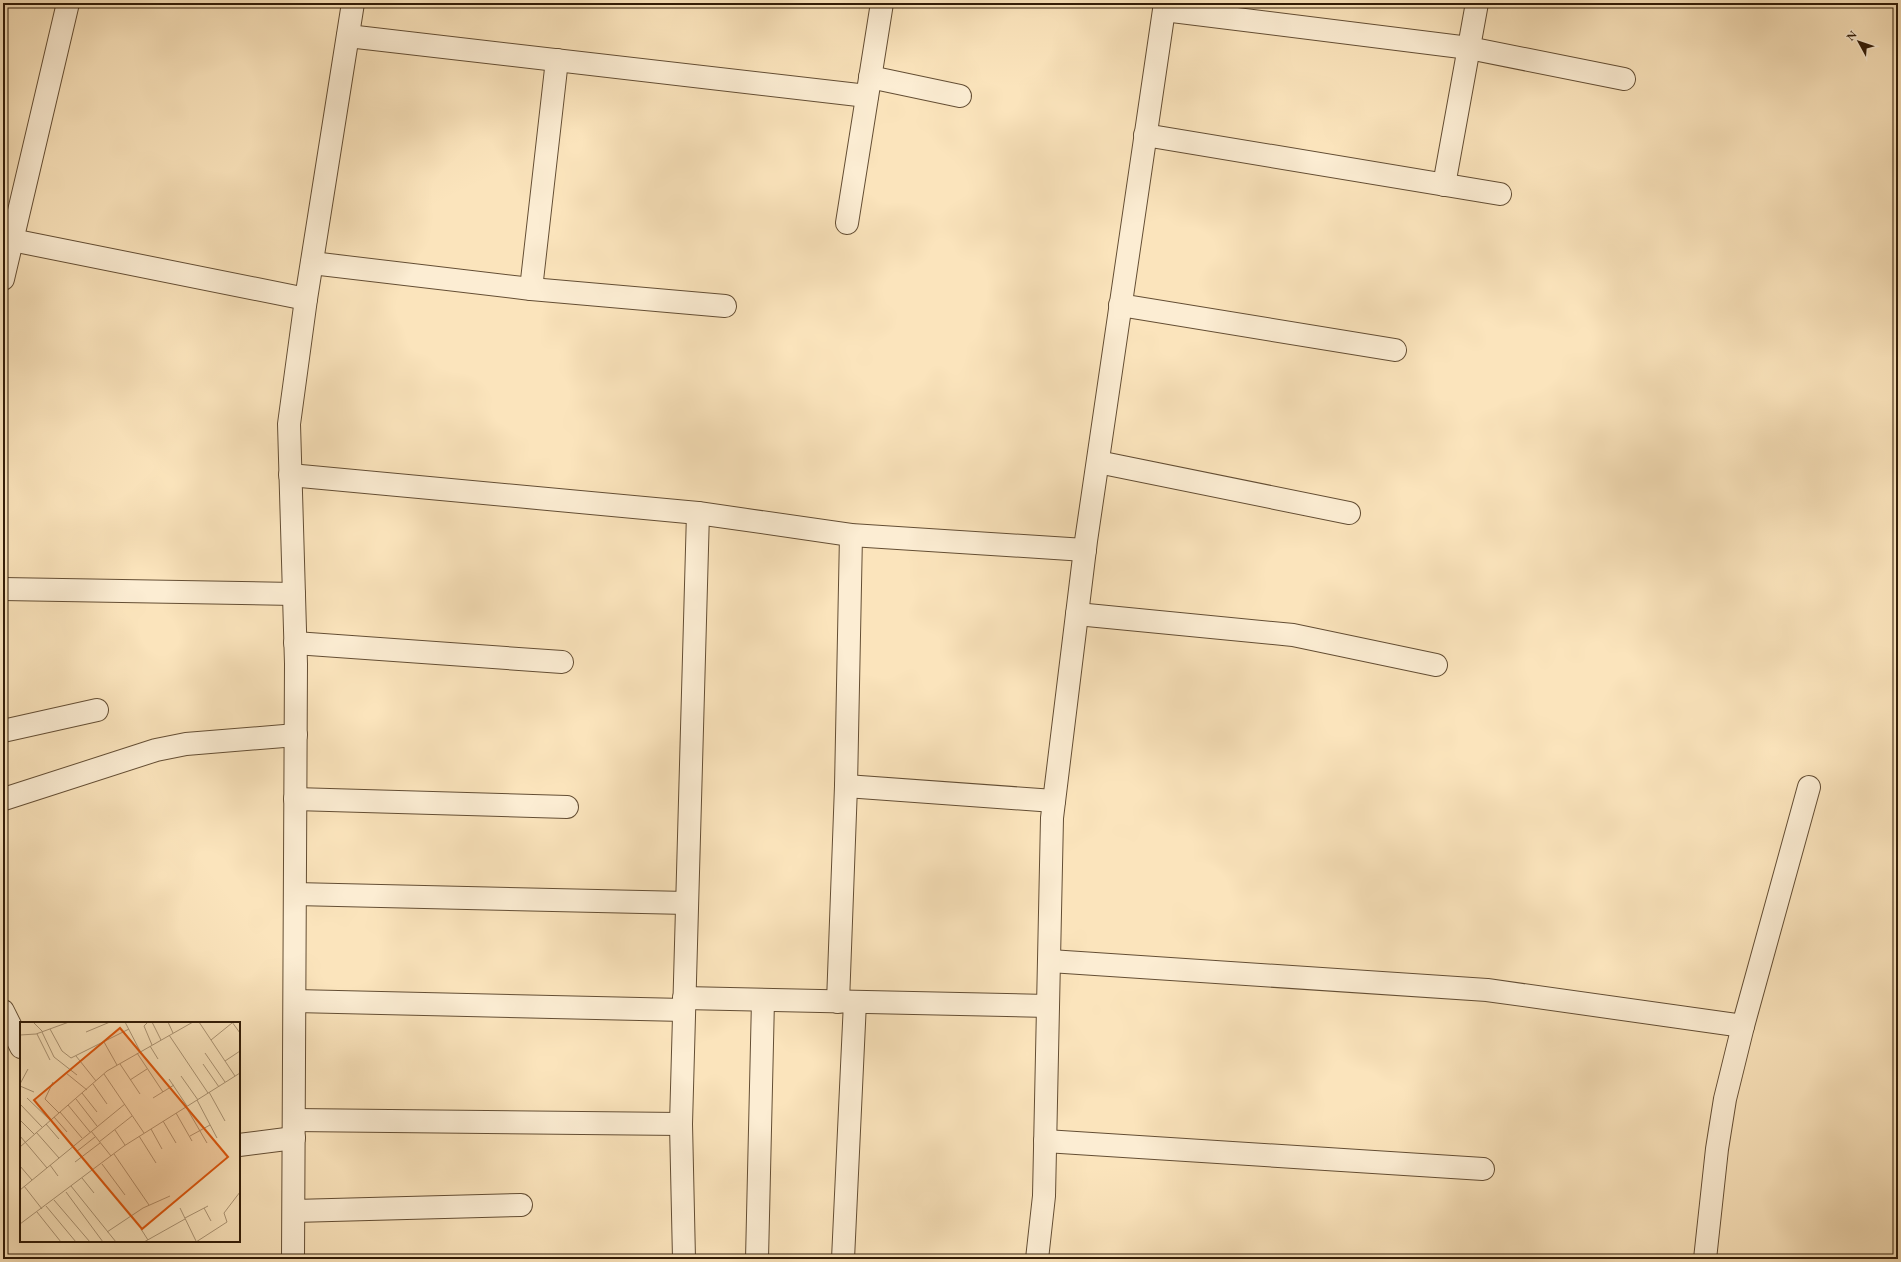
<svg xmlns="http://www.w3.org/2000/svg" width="1901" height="1262" viewBox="0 0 1901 1262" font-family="'EB Garamond',serif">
  <rect width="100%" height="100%" fill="#fbe4bc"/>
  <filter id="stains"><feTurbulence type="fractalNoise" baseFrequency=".005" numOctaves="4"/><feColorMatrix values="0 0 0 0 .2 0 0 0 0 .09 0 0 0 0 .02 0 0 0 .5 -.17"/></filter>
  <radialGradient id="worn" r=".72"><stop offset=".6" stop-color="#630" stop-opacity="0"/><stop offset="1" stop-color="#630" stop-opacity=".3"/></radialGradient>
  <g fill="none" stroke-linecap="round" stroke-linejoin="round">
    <defs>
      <g id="minor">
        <path d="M1164 10 1469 48 1624 79"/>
        <path d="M348 36 867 96"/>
        <path d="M870 77 960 96"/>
        <path d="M1145 135 1500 194"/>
        <path d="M1444 185 1477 3"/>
        <path d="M847 223 882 3"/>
        <path d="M12 240 306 299"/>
        <path d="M312 263 531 289 725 306"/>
        <path d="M3 279 68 3"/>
        <path d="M531 289 557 60"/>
        <path d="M1120 305 1395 350"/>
        <path d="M1098 462 1349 513"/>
        <path d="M290 475 698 513 851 535 1085 550"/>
        <path d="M3 589 294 594"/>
        <path d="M1077 614 1293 635 1436 665"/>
        <path d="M295 643 562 662"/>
        <path d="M3 731 97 710"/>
        <path d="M846 786 1054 801"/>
        <path d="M4 799 156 750 186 744 296 735"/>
        <path d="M295 799 567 807"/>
        <path d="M295 894 687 903"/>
        <path d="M1050 961 1487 990 1743 1026"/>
        <path d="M684 998 1048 1006"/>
        <path d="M295 1001 684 1010"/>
        <path d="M838 1002 846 786 851 535"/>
        <path d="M3 1011 21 1047"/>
        <path d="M294 1120 681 1124"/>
        <path d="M1045 1141 1483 1169"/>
        <path d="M239 1145 294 1138"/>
        <path d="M294 1211 521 1205"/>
        <path d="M293 1259 296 664 289 424 306 299 353 3"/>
        <path d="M684 1259 681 1124 698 513"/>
        <path d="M757 1259 763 1000"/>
        <path d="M843 1259 855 1002"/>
        <path d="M1037 1259 1044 1196 1052 818 1086 541 1165 3"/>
        <path d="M1705 1259 1717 1149 1725 1099 1743 1026 1809 787"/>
      </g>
    </defs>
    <use href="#minor" stroke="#644e34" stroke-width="24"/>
    <use href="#minor" stroke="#fcedd3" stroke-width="22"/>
  </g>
  <g transform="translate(20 1022)">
    <rect width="220" height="220" fill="#fbe4bc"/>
    <path fill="none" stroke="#ab9474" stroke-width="1" d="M13 0 23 10M105 0 120 29M128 0 124 4 132 23M132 0 141 18M148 0 153 11M179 0 215 54M212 0 220 11M30 7 42 29 51 36 109 7M22 10 34 35 57 53M66 10 90 0M17 12 30 38M0 13 16 12 49 0M149 13 188 71M191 18 212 1M84 20 97 43M130 24 138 37M117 31 143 70M185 31 205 60M56 34 76 59M205 39 220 29M100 42 120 72M183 42 199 65M46 51 67 68M84 52 124 111M161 54 178 78M149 57 167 84M110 58 127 47M33 60 25 77 39 91M0 62 8 47M73 62 87 82M0 64 14 70M189 70 205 99M62 71 77 90M7 76 30 98M133 76 154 63M56 77 77 104M177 78 197 116M0 82 22 105M48 83 70 110M166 85 187 121M40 90 62 116M156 91 172 119M34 95 47 110M0 98 14 112M143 99 156 121M26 102 39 117M131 107 142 127M95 108 105 123M71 109 91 134M16 110 39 136M0 114 27 146M119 114 136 141M170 114 190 103M79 120 112 94M0 125 87 49 173 0M56 130 75 115M94 132 129 183M55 140 80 121M82 142 105 173M30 143 38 154M0 144 12 158M62 156 74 171M4 164 22 187M51 164 96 220M0 168 105 82M46 170 83 220M34 178 70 220M26 184 56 220M160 186 176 219M184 186 191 199M17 190 41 220M165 196 188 184M0 202 104 124 220 51M121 207 128 218M87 210 123 186 150 174M124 220 165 197M176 220 207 200 204 191 220 170"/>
    <path fill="#df560c" fill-opacity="0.15" stroke="#df560c" stroke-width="2" d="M100 6 208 135 122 207 14 78Z"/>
    <rect width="220" height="220" fill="none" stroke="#321c07" stroke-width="2"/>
  </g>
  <rect width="1901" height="1262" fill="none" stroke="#fbe4bc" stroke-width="16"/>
  <rect x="4" y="4" width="1893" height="1254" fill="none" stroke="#321c07" stroke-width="2"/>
  <rect x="8" y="8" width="1885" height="1246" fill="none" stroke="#321c07"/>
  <g transform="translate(1859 42) rotate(310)" stroke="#fcedd3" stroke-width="3" paint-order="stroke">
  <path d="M0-3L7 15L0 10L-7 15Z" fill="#321c07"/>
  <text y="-6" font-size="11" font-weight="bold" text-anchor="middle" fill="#321c07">N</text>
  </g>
  <rect width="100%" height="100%" filter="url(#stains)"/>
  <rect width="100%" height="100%" fill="url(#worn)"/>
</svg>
